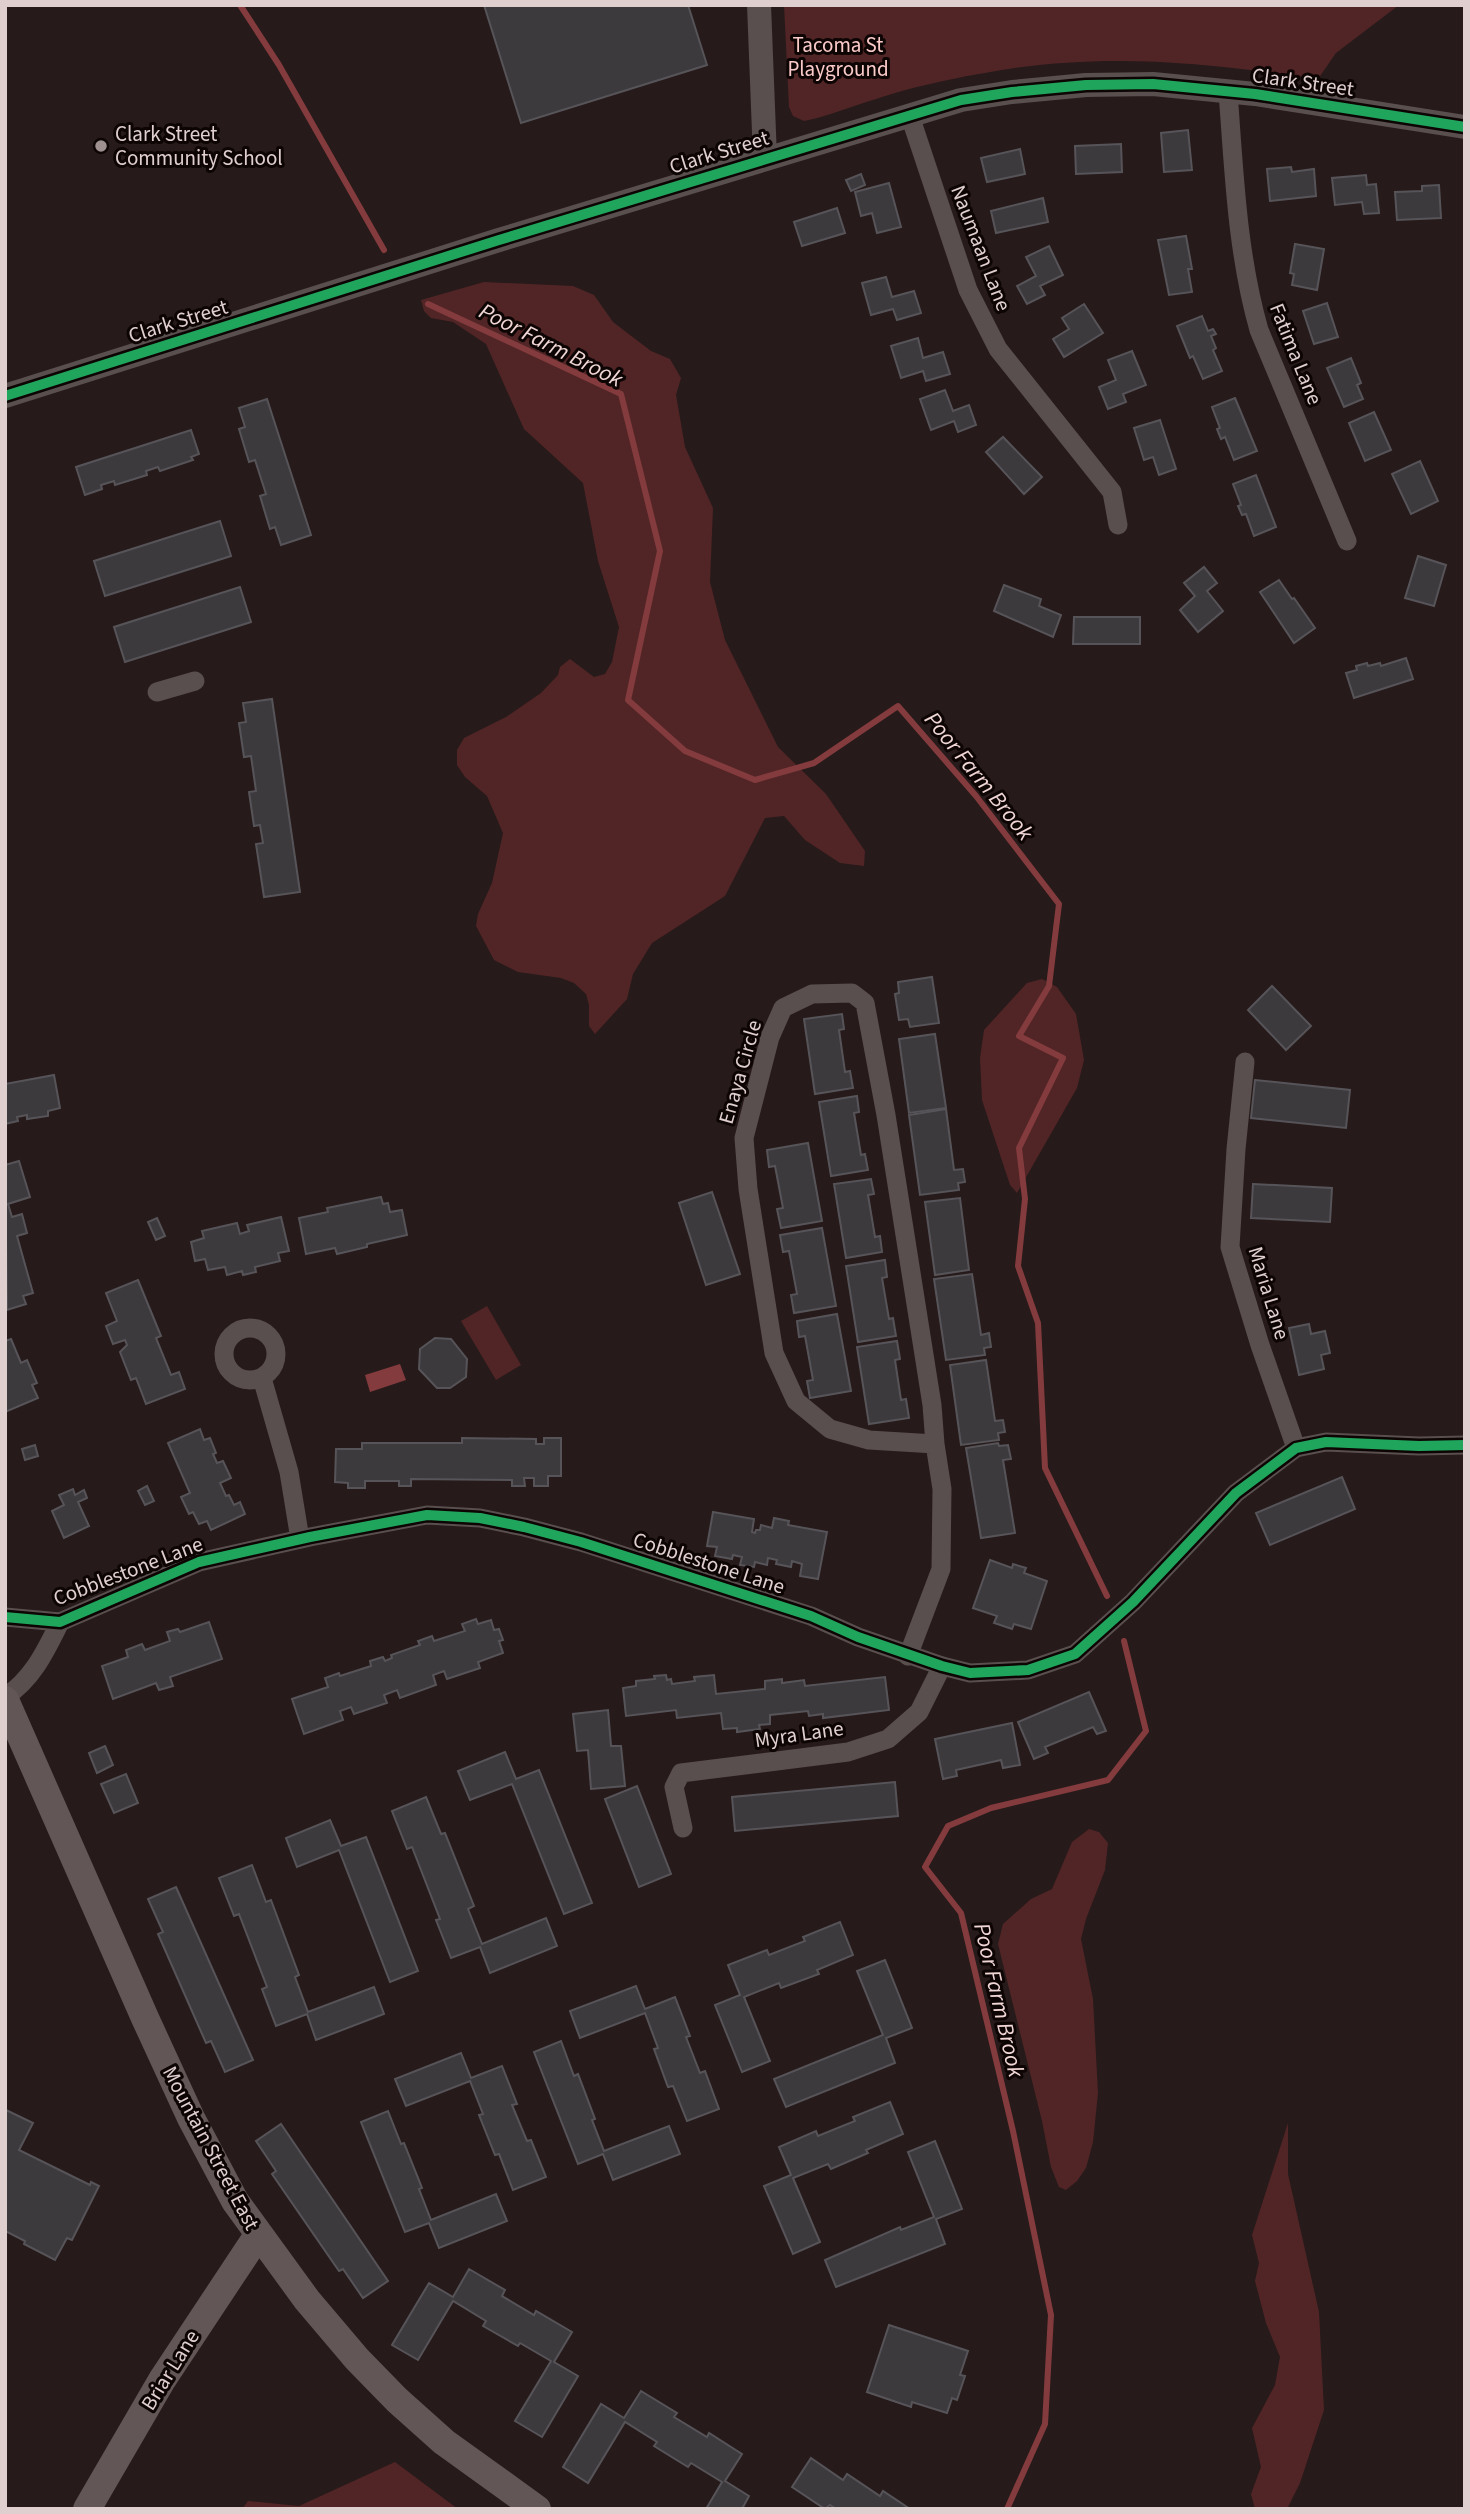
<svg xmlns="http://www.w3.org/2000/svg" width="1470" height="2514" viewBox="0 0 1470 2514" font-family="'Source Sans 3',sans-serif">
  <rect width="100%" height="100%" fill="#271a1a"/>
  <g fill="#512526">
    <path d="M784 5H1399L1336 53 1318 79C1201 62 1097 51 979 74 944 80 909 88 876 99 852 106 829 116 804 121L793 116 789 107Z"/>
    <path d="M484 282 573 286 594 295 613 322 651 351 670 359 681 378 676 395 685 447 713 508 710 582 725 640 778 747 826 794 865 851 864 866 840 863 805 840 784 816 765 818 725 896 652 943 633 974 627 999 595 1034 589 1026V1005L586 994 574 983 561 978 518 972 494 960 476 926 478 914 492 883 503 833 487 796 465 777 457 765V750L464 738 506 717 541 693 558 675 560 667 570 659 594 677 605 674 612 662 619 627 598 561 583 483 524 429 486 344 453 322 431 318 424 311 421 300Z"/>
    <path d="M1042 979 1057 987 1076 1014 1084 1060 1077 1088 1017 1193 1010 1185 982 1100 980 1058 984 1030 1027 983Z"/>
    <path d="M487 1306 521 1365 496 1380 461 1321Z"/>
    <path d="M1089 1829 1099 1832 1108 1843 1105 1870 1086 1919 1081 1939 1093 1999 1098 2093 1093 2142 1086 2168 1077 2181 1066 2190 1059 2187 1051 2167 1042 2121 998 1944 1003 1924 1031 1899 1052 1889 1072 1842Z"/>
    <path d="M1288 2123V2174L1319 2312 1324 2410 1300 2483 1287 2509H1255L1251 2494 1261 2467 1252 2428 1275 2385 1280 2357 1266 2323 1255 2281 1259 2263 1252 2235Z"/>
    <path d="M395 2462 458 2509H242L248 2501 299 2506Z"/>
  </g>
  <path fill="#843b3d" d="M400 1364 406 1380 370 1392 365 1375Z"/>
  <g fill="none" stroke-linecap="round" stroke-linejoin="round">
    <g stroke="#843b3d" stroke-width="6">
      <path d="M240 5 279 65 384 250"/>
      <path d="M428 304 621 394 660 551 628 700 685 751 755 780 814 763 898 706 976 796 1059 904 1049 986 1019 1036 1063 1058 1019 1148 1025 1199 1018 1266 1038 1323 1045 1468 1107 1596"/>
      <path d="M1007 2509 1045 2424 1051 2315 1013 2131 961 1913 925 1867 948 1826 991 1808 1108 1780 1146 1731 1124 1641"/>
    </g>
  </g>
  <g fill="#3d3a3e" stroke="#565458" stroke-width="2">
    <path d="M484 5H688L707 65 521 123Z"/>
    <path d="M1188 130 1192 170 1164 172 1161 133Z"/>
    <path d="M1121 144 1122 172 1076 174 1075 146Z"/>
    <path d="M1020 149 1025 174 987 182 981 158Z"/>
    <path d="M1291 167 1292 172 1314 169 1316 196 1270 201 1267 169Z"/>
    <path d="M861 174 865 185 851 191 846 180Z"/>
    <path d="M1366 175 1367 185 1376 184 1379 213 1364 214 1362 202 1335 205 1332 178Z"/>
    <path d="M889 183 901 227 877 233 872 213 861 216 855 192Z"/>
    <path d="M1439 185 1441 218 1397 220 1395 192 1422 191V186Z"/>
    <path d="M1043 198 1048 222 996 233 991 211Z"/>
    <path d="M837 208 845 233 802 246 794 222Z"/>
    <path d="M1186 236 1192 269H1188L1192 292 1169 295 1158 240Z"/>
    <path d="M1295 244 1324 249 1317 290 1292 285 1294 274 1290 273Z"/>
    <path d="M1049 246 1063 275 1040 286 1045 295 1027 304 1017 286 1036 276 1026 257Z"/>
    <path d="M886 277 892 297 914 291 921 313 897 320 893 309 871 315 862 283Z"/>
    <path d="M1327 303 1338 337 1314 344 1303 311Z"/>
    <path d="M1084 304 1103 333 1064 357 1053 339 1069 329 1062 318Z"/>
    <path d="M1202 316 1208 331 1213 329 1216 334 1211 336 1216 348 1213 350 1222 371 1203 379 1193 356 1190 358 1177 326Z"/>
    <path d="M918 338 923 358 943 352 950 374 926 381 923 371 901 378 891 346Z"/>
    <path d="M1132 351 1146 385 1123 394 1126 402 1108 409 1099 387 1116 380 1108 360Z"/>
    <path d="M1351 358 1361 383 1357 385 1363 399 1344 407 1327 368Z"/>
    <path d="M945 390 953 411 969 405 976 425 958 432 954 421 931 430 920 399Z"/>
    <path d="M1235 398 1257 451 1234 460 1225 437 1221 439 1217 429 1220 428 1212 407Z"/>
    <path d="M267 399 311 535 281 545 275 527 270 529 260 496 266 494 255 460 249 462 239 429 245 427 239 408Z"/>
    <path d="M1374 412 1391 450 1365 461 1349 423Z"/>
    <path d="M1160 420 1176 469 1159 475 1153 457 1144 460 1134 428Z"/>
    <path d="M191 430 199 454 191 457 193 460 160 471 158 467 146 471 147 475 115 485 114 481 101 485 102 489 85 495 76 467Z"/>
    <path d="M1003 437 1042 477 1024 494 986 452Z"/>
    <path d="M1420 461 1438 501 1411 514 1392 474Z"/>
    <path d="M1256 475 1276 527 1254 536 1246 514 1242 515 1238 506 1241 505 1233 484Z"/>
    <path d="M220 521 231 556 105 596 94 561Z"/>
    <path d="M1418 556 1446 565 1434 606 1405 598Z"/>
    <path d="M1204 567 1217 583 1207 591 1223 611 1198 632 1180 610 1195 596 1184 583Z"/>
    <path d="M1279 580 1292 599 1294 598 1315 628 1294 643 1260 592Z"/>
    <path d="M1004 585 1041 599 1039 606 1061 615 1053 637 994 611Z"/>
    <path d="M240 587 251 622 125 662 114 627Z"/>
    <path d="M1074 617H1140V644H1073Z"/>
    <path d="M1406 658 1413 679 1354 698 1346 673 1357 670 1356 666 1367 663 1368 666 1380 663 1381 666Z"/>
    <path d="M272 699 300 892 264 897 256 844 263 843 260 825 254 826 249 792 256 791 251 756 244 757 239 723 246 722 243 703Z"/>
    <path d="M932 977 939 1023 910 1027 908 1019 899 1020 895 994 899 993 898 982Z"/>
    <path d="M1272 986 1311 1026 1286 1050 1248 1010Z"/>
    <path d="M842 1014 844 1029 839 1030 845 1072 850 1071 853 1088 815 1094 804 1019Z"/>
    <path d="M935 1034 946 1108 909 1113 899 1039Z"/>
    <path d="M54 1075 60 1108 48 1111V1116L27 1119V1115L17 1117 18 1121 5 1124V1084Z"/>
    <path d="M1255 1080 1350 1090 1346 1128 1251 1118Z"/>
    <path d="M857 1096 859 1112 854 1113 861 1155 865 1154 868 1170 831 1176 819 1102Z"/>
    <path d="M946 1109 954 1170 963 1169 965 1182 958 1183 959 1190 920 1195 909 1115Z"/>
    <path d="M808 1143 822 1221 781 1228 777 1209 783 1208 775 1166 769 1167 767 1150Z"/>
    <path d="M19 1161 30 1197 8 1204 12 1217 22 1214 27 1233 17 1236 33 1293 23 1296 26 1304 7 1310 5 1165Z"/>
    <path d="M871 1179 874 1194 868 1195 875 1237 880 1236 882 1252 846 1258 834 1184Z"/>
    <path d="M1253 1184 1332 1188 1330 1222 1251 1218Z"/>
    <path d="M712 1192 740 1274 706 1285 679 1203Z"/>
    <path d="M381 1197 383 1204 388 1203 390 1212 402 1210 407 1235 367 1244V1247L337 1254 335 1248 306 1254 299 1218 328 1212 327 1208Z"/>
    <path d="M960 1198 969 1270 935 1275 925 1202Z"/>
    <path d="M281 1217 289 1251 278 1253 280 1261 255 1267 256 1272 243 1275 242 1271 227 1275 225 1267 208 1270 205 1259 195 1261 191 1242 204 1238 202 1231 237 1223 240 1234 249 1231 247 1225Z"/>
    <path d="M157 1218 165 1236 156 1240 148 1222Z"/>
    <path d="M822 1228 836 1306 794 1313 791 1295 797 1294 789 1251 783 1252 780 1235Z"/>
    <path d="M885 1260 887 1277 882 1278 889 1319 893 1318 896 1336 858 1342 846 1266Z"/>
    <path d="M972 1274 981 1335 989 1333 991 1347 984 1348 985 1355 946 1360 934 1279Z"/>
    <path d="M138 1280 161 1336 156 1338 171 1375 179 1372 185 1389 146 1404 136 1378 131 1380 120 1352 127 1345 125 1340 113 1344 106 1326 117 1321 106 1293Z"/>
    <path d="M837 1314 851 1391 810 1398 807 1381 813 1380 805 1336 799 1337 797 1321Z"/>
    <path d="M1309 1324 1311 1334 1325 1331 1330 1353 1321 1355 1324 1369 1299 1375 1289 1328Z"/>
    <path d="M435 1338 451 1339 467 1359 466 1377 450 1388H437L419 1369 420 1349Z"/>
    <path d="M11 1339 21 1363 27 1360 37 1383 32 1385 38 1398 5 1412V1341Z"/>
    <path d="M897 1341 900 1359 895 1360 901 1400 906 1399 909 1418 869 1424 857 1347Z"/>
    <path d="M986 1360 995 1421 1003 1420 1005 1432 998 1433 999 1440 961 1445 950 1365Z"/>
    <path d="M200 1429 204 1440 210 1438 216 1453 213 1454 217 1463 223 1461 231 1478 220 1483 226 1496 229 1495 234 1505 240 1502 245 1514 211 1530 207 1521 199 1524 193 1512 189 1514 181 1497 190 1493 168 1443Z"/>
    <path d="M462 1438 536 1439V1444H544V1438H561V1476H548V1486H534V1478H524L525 1486H512V1480L411 1479V1486H399V1481H365V1488H348V1483L335 1482 336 1449H362V1443H462Z"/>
    <path d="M998 1443 999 1446 1008 1445 1011 1459 1003 1460 1015 1533 981 1538 966 1448Z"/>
    <path d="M35 1445 38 1456 25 1460 22 1449Z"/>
    <path d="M1342 1477 1355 1509 1270 1545 1256 1513Z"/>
    <path d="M147 1486 154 1501 145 1505 138 1491Z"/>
    <path d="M73 1489 75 1495 84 1490 87 1498 78 1502 89 1526 64 1538 52 1511 64 1505 59 1495Z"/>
    <path d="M713 1512 754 1519 752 1532 755 1533 756 1530H760L761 1525 772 1528 774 1518 789 1521 788 1525 827 1532 818 1579 800 1576 802 1564 792 1561 791 1567 776 1564 777 1560 768 1558 767 1565 755 1562 754 1567 740 1565 742 1557 733 1555 732 1559 715 1556 717 1547 707 1546Z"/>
    <path d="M990 1560 1012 1568 1013 1564 1026 1568 1024 1573 1047 1581 1031 1629 1014 1624 1012 1629 994 1623 997 1616 973 1608Z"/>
    <path d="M476 1619 478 1624 491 1620 494 1630 499 1629 503 1640 499 1641 503 1653 478 1662 480 1668 447 1679 444 1671 433 1675 436 1685 400 1698 397 1690 384 1695 387 1703 354 1714 351 1707 340 1711 343 1720 304 1734 292 1699 328 1687 325 1678 339 1673 340 1676 371 1666 370 1661 383 1657 385 1661 392 1658 391 1655 420 1645 418 1641 432 1636 434 1641 465 1631 462 1624Z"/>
    <path d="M209 1622 222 1659 170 1677 173 1686 159 1690 156 1683 113 1699 102 1666 128 1657 126 1650 142 1644 145 1650 170 1641 167 1632 178 1629 180 1632Z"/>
    <path d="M666 1675 667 1680 671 1679 672 1684 695 1681 694 1677 714 1675 716 1694 765 1689V1681L782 1679V1683L804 1680 805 1686 885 1677 889 1710 823 1718V1714L809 1716 808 1711 770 1715V1724L759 1725 760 1729 737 1732V1728L723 1729 721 1713 677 1718 676 1710 626 1716 623 1688 636 1686V1681L655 1679 654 1676Z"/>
    <path d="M1089 1692 1106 1731 1097 1734 1093 1727 1045 1747 1048 1753 1034 1759 1018 1722Z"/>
    <path d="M608 1710 611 1746H621L625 1786 591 1789 588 1750 577 1751 573 1714Z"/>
    <path d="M1012 1723 1020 1765 1003 1768 1001 1760 956 1770 957 1776 943 1779 935 1739Z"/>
    <path d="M105 1746 113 1765 97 1773 89 1753Z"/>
    <path d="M505 1752 516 1779 539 1770 592 1903 564 1914 512 1784 470 1800 458 1771Z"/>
    <path d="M126 1774 138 1803 114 1813 101 1784Z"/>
    <path d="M895 1782 898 1816 735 1831 732 1797Z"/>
    <path d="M637 1786 671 1874 639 1887 605 1799Z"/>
    <path d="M426 1797 441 1834 445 1833 474 1906 468 1909 482 1944 546 1918 557 1946 490 1973 480 1947 451 1958 436 1920 440 1919 412 1847 407 1849 392 1811Z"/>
    <path d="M330 1820 341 1846 366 1837 418 1971 390 1982 339 1850 297 1867 286 1838Z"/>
    <path d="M252 1865 266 1902 271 1900 299 1975 295 1977 308 2012 374 1987 384 2014 316 2040 307 2014 276 2026 262 1989 267 1987 239 1914 234 1916 219 1878Z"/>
    <path d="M176 1887 253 2060 225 2072 211 2041 206 2043 158 1934 163 1932 148 1899Z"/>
    <path d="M840 1922 853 1955 817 1970 819 1974 781 1988 779 1983 744 1997 770 2061 742 2072 715 2005 740 1995 728 1965 767 1950 769 1955 805 1941 803 1937Z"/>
    <path d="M885 1960 912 2028 886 2038 895 2063 786 2107 774 2079 883 2035 857 1971Z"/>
    <path d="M636 1986 645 2009 675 1997 690 2036 686 2037 700 2073 705 2071 719 2109 687 2121 673 2086 668 2087 654 2049 658 2048 645 2013 580 2038 570 2011Z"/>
    <path d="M561 2041 574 2076 578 2074 595 2119 592 2120 604 2151 669 2126 680 2154 613 2180 603 2154 578 2164 534 2052Z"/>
    <path d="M461 2053 471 2078 502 2066 517 2104 512 2105 527 2141 531 2140 546 2177 513 2190 499 2154 495 2155 479 2115 483 2114 470 2081 406 2106 395 2079Z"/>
    <path d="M890 2102 903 2134 866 2150 868 2153 831 2169 828 2164 793 2178 820 2242 793 2254 764 2186 791 2175 779 2147 816 2131 818 2136 855 2121 853 2117Z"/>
    <path d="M6 2110 33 2123 19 2150 90 2185 91 2182 99 2186 72 2240 67 2238 55 2260 24 2244 25 2241 5 2231Z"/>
    <path d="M388 2111 401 2144 404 2143 422 2188 419 2189 431 2220 496 2194 507 2221 439 2248 429 2223 405 2232 361 2122Z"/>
    <path d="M281 2124 388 2281 363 2298 343 2269 339 2271 272 2174 276 2171 256 2141Z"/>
    <path d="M935 2141 962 2209 936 2219 945 2244 836 2287 825 2260 900 2227 901 2230 934 2217 908 2152Z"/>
    <path d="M469 2269 505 2290 502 2296 534 2315 536 2311 572 2332 554 2362 578 2376 542 2437 515 2421 551 2361 520 2343 518 2346 483 2326 486 2321 453 2301 418 2360 392 2345 429 2283 453 2297Z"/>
    <path d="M889 2325 968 2351 960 2375 965 2376 957 2400 952 2398 947 2413 912 2402 911 2407 867 2392Z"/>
    <path d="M641 2391 677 2413 674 2417 707 2437 709 2433 742 2454 725 2481 749 2496 742 2509H706L722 2482 691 2463 688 2467 654 2446 657 2442 625 2422 588 2483 563 2467 601 2404 624 2418Z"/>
    <path d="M811 2458 843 2480 847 2474 880 2496 883 2491 910 2509H836L830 2505 825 2509 792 2487Z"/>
  </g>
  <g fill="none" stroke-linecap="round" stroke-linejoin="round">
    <g stroke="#594f4e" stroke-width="19">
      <path d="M1228 92C1234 171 1237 253 1259 330L1347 541"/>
      <path d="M910 116 968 290 998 349 1112 492 1118 525"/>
      <path d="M157 692 195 681"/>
      <path d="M1245 1062 1236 1149 1230 1247 1260 1345 1296 1448"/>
      <circle cx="250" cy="1354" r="26"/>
      <path d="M262 1378 289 1472 300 1539"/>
      <path d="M5 1617 60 1622 199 1562 310 1537 427 1515 480 1518 524 1527 581 1542 811 1616 858 1637 942 1666 970 1673 1028 1670 1075 1654 1133 1602 1236 1493 1296 1448 1326 1442 1419 1446 1465 1445"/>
      <path d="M908 1656 941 1569 942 1489 935 1444 932 1405 886 1115 865 1003 852 993 812 994 783 1008 770 1037 744 1138 748 1189 774 1353 796 1401 830 1429 869 1440 935 1444"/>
      <path d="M5 1697C33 1679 46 1650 60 1622"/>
      <path d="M683 1828 674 1787 681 1773 848 1752 888 1739 919 1712 942 1666"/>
    </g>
    <g stroke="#594f4e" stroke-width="24">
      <path d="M759 5 765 158"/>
      <path d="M5 396 499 240 961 100 1012 92 1086 85 1153 84 1255 94 1465 127"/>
    </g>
    <g stroke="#625656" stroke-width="28">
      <path d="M5 1700 145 2018 191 2118 235 2201 307 2300 357 2359 397 2400 444 2442 537 2509"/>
      <path d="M87 2509 162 2380 258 2235"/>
    </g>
    <defs>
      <g id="cycleway">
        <path d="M5 396 499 240 961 100 1012 92 1086 85 1153 84 1255 94 1465 127"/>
        <path d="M5 1617 60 1622 199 1562 310 1537 427 1515 480 1518 524 1527 581 1542 811 1616 858 1637 942 1666 970 1673 1028 1670 1075 1654 1133 1602 1236 1493 1296 1448 1326 1442 1419 1446 1465 1445"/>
      </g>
    </defs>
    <use href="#cycleway" stroke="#0d0404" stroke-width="15"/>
    <use href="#cycleway" stroke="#20a55d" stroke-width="10"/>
  </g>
  <circle fill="#9f9090" stroke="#0d0404" stroke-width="2.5" cx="101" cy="146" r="7"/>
  <g text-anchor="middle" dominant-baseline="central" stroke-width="6" stroke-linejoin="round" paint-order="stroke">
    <g font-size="21" fill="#fbcbc9" stroke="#0d0404">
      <text x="838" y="45">Tacoma St<tspan x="838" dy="24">Playground</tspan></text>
    </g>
    <g font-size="21" fill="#e0cfcf" stroke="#0d0404">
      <text transform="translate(1303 82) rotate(8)">Clark Street</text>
      <text transform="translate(719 152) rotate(-17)">Clark Street</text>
      <text transform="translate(981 248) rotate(69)">Naumaan Lane</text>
      <text transform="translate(178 321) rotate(-17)">Clark Street</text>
      <text transform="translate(1296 354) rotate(68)">Fatima Lane</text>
      <text transform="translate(740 1072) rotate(-74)">Enaya Circle</text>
      <text transform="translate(1269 1293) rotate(73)">Maria Lane</text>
      <text transform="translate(709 1563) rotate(18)">Cobblestone Lane</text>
      <text transform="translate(128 1571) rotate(-21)">Cobblestone Lane</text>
      <text transform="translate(799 1734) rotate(-8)">Myra Lane</text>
      <text transform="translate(211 2148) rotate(62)">Mountain Street East</text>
      <text transform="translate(170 2370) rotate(-58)">Briar Lane</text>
    </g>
    <g font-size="21" fill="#e0cfcf" stroke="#0d0404" text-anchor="start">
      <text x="115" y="134">Clark Street<tspan x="115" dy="24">Community School</tspan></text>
    </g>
    <g font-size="23" font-style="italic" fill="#f0d7d6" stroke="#0d0404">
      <text transform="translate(551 345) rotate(27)">Poor Farm Brook</text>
      <text transform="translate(979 776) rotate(51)">Poor Farm Brook</text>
      <text transform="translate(999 2000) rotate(77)">Poor Farm Brook</text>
    </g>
  </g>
  <rect width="1470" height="2514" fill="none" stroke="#e0cfcf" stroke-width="14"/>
</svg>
